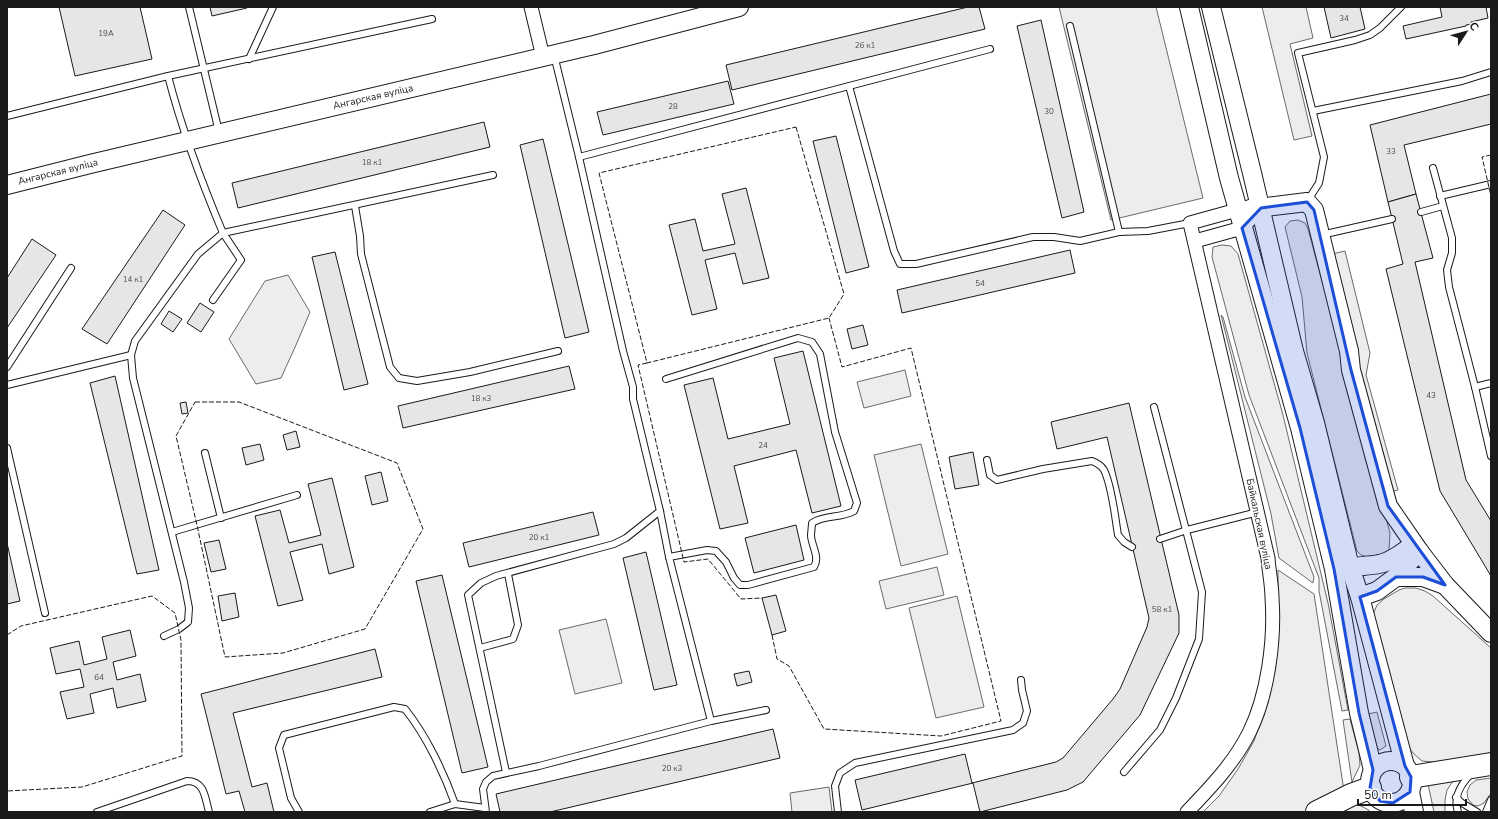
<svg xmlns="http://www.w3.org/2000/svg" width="1498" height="819" viewBox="0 0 1498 819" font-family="'Nunito Sans',sans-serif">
  <rect width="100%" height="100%" fill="#fff"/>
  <g fill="#ededed" stroke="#6a6a6a">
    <path d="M1059 7H1156L1203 198 1111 220Z"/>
    <path d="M1262 7H1306L1313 38 1290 44 1312 136 1294 140Z"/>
    <path d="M1298 220 1305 223 1308 229 1390 533 1389 550 1382 556 1372 558 1361 555 1357 551 1307 353 1302 297 1285 227 1290 221Z"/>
    <path d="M1222 245 1231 246 1238 254 1283 415 1328 603 1348 710 1342 711 1319 591V578L1249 395 1212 257 1213 247Z"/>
    <path d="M1345 251 1370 353 1366 375 1398 490 1390 492 1356 369 1332 254Z"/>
    <path d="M288 275 310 312 296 345 281 378 256 384 229 339 265 281Z"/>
    <path d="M1221 315 1223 317 1245 397 1314 577 1313 583 1279 558 1271 514Z"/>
    <path d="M905 370 911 396 864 408 857 382Z"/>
    <path d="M921 444 948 554 901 566 874 455Z"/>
    <path d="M937 567 944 595 886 609 879 581Z"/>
    <path d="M1278 570 1314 594 1344 791 1304 812H1203L1219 796 1238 769 1254 741 1262 718 1278 628Z"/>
    <path d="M1405 588H1416L1425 591 1433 596 1491 648V753L1450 760 1433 762 1422 761 1414 754 1406 744 1372 617 1377 605 1384 599 1399 590Z"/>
    <path d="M957 596 984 707 936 718 909 608Z"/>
    <path d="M606 619 622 683 575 694 559 630Z"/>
    <path d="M1377 712 1386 746 1380 750 1377 748 1368 714Z"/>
    <path d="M1350 719 1359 753 1360 765 1352 782 1343 720Z"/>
    <path d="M1455 778 1447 790 1445 800V812H1434L1428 784Z"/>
    <path d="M1491 778V793L1484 803 1478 806 1473 805 1468 799 1467 792 1470 785 1476 780Z"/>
    <path d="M829 787 832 812H792L790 793Z"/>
    <path d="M1355 803 1367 809 1371 812H1331Z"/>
  </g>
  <g fill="#e6e6e6" stroke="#1a1a1a">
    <path d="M59 7H140L152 59 75 76Z"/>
    <path d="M210 7H247V8L212 16Z"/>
    <path d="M968 7H979L985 29 732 90 726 65Z"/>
    <path d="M1324 7H1360L1365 29 1331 38Z"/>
    <path d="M1440 7H1486L1488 18 1471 22 1472 24 1466 25V26L1406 39 1403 26 1442 17Z"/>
    <path d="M1041 20 1084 212 1062 218 1017 26Z"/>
    <path d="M728 81 734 104 603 135 597 112Z"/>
    <path d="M1491 94V124L1404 145 1416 194 1388 202 1370 125Z"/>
    <path d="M484 122 490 147 238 208 232 183Z"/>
    <path d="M836 136 869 267 846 273 813 141Z"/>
    <path d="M543 139 589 332 565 338 520 145Z"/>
    <path d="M746 188 769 278 743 284 735 253 705 260 717 309 692 315 669 225 695 219 703 251 735 244 722 194Z"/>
    <path d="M1416 194 1433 258 1415 262 1466 480 1491 521V576L1440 491 1386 269 1403 264 1388 202Z"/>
    <path d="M163 210 185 225 107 344 82 329Z"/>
    <path d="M32 239 56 255 7 328V278Z"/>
    <path d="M1070 250 1075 273 902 313 897 290Z"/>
    <path d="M335 252 368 384 344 390 312 257Z"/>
    <path d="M200 303 214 312 201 332 187 323Z"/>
    <path d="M169 311 182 319 173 332 161 324Z"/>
    <path d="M863 325 868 345 852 349 847 329Z"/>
    <path d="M803 351 841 506 812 513 796 450 734 466 748 523 720 529 684 385 713 378 728 439 790 424 774 358Z"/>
    <path d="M569 366 575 389 403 428 398 406Z"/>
    <path d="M115 376 159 570 137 574 90 383Z"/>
    <path d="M186 402 188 413 182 414 180 403Z"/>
    <path d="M1129 403 1179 615V633L1140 715 1083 782 1067 790 980 812 973 783 862 810 855 780 965 754 972 783 1056 762 1063 758 1113 699 1120 689 1147 627 1149 618 1107 437 1057 449 1051 422Z"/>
    <path d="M296 431 300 447 287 450 283 435Z"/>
    <path d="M260 444 264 460 246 465 242 448Z"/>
    <path d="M973 452 979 485 955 489 949 457Z"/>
    <path d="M381 472 388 501 372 505 365 476Z"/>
    <path d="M332 478 354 567 329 574 322 544 290 552 303 600 278 606 255 516 280 510 289 543 321 535 308 484Z"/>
    <path d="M593 512 599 535 469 567 463 543Z"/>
    <path d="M796 525 804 560 754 573 745 538Z"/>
    <path d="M219 540 226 569 211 572 204 543Z"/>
    <path d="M7 543 20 601 7 604Z"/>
    <path d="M646 552 677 685 654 690 623 558Z"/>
    <path d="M442 575 488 767 462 773 416 581Z"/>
    <path d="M235 593 239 617 222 621 218 596Z"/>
    <path d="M776 595 786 631 772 635 762 598Z"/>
    <path d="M130 630 136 656 113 662 117 680 140 674 146 701 117 708 113 688 90 694 94 713 67 719 60 692 84 687 80 669 56 674 50 648 79 641 84 665 107 659 102 637Z"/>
    <path d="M375 649 382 677 233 713 252 787 267 783 274 812H245L239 791 226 794 201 694Z"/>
    <path d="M749 671 752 682 737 686 734 674Z"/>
    <path d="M773 729 780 758 550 812H500L496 794Z"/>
  </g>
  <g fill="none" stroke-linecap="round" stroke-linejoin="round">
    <defs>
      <g id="lane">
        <path d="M189 7 219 132"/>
        <path d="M1070 26 1119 232 1148 231 1190 223"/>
        <path d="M554 55 579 157 623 351 633 387V399L660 511 669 557 711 721"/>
        <path d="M249 59 273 7"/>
        <path d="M168 76 432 19"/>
        <path d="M849 86 894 251 900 264H916L1033 237H1054L1080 241 1119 232"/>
        <path d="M1313 111 1462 81 1491 72"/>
        <path d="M7 116 168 76C182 130 201 181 223 233L198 254 135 341 131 355 133 378 184 582 189 608 188 622 179 629 164 636"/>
        <path d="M579 157 990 49"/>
        <path d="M1433 168 1452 238V253L1447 270 1449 287 1475 387 1491 456"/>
        <path d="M1440 196 1491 184"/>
        <path d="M1308 200 1319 183 1324 157 1298 53 1355 40 1370 35 1380 28 1401 7"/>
        <path d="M355 206 360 236 361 254 390 367 399 378 417 381 470 372 558 351"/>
        <path d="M1421 212 1443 206"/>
        <path d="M1321 235 1392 219"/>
        <path d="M213 300 241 260 223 233 493 175"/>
        <path d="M7 367 71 268"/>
        <path d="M666 379 798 338 812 342 820 354 835 432 857 503 854 511C839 519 826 514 812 523 812 527 811 532 811 536 812 547 820 557 814 567L748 585H740L734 578 726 562 716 551 707 550 669 557"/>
        <path d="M7 385 131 355"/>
        <path d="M1475 387 1491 383"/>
        <path d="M7 448 45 613"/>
        <path d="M205 453 221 518"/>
        <path d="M987 460 990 475 997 480 1043 469 1092 461C1097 463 1101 465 1104 470 1112 486 1115 517 1118 535L1124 542 1132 547"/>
        <path d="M172 532 297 495"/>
        <path d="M1160 539 1187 530 1258 512"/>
        <path d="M480 648 513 639 518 625 508 574"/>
        <path d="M506 772 468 595 481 583 496 576 614 544 626 538 660 511"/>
        <path d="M1124 772 1160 730 1176 698 1199 639 1202 592 1154 407"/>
        <path d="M1456 797 1462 803 1477 812"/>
        <path d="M97 812 187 781C205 781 205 798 209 812"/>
        <path d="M299 812 291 798 279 748 284 735 394 707 405 709C426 735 444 773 455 804"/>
        <path d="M430 812 455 804 485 808"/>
        <path d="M486 812 483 789 486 782 493 776 539 766 711 721 766 710"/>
        <path d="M838 812 835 786 840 773 855 763 1013 730 1023 723 1027 711 1022 690 1021 680"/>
        <path d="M1458 812C1453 797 1460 785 1471 774"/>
        <path d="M1486 812 1491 800"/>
      </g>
      <g id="street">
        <path d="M531 7 543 57"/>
        <path d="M1195 241 1242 228 1261 208"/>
        <path d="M1187 812C1210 788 1234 763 1249 733 1268 695 1275 640 1272 598 1272 585 1269 572 1268 558L1190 223 1237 210"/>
      </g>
      <g id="secondary">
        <path d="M1189 7 1229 178 1300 428 1334 569 1359 713 1373 770"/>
        <path d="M1211 7 1252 173 1294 351 1315 423 1350 567 1360 597 1405 766"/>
        <path d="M7 185 90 164 594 45 739 7"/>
        <path d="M1250 209 1307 202 1314 210 1349 351 1351 370 1388 506 1419 551 1445 585 1491 633"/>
        <path d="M1350 567C1383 565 1387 565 1413 545"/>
        <path d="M1396 577H1423L1445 585"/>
        <path d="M1360 597 1377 591 1396 577 1419 551"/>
        <circle cx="1391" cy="782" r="21"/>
        <path d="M1410 792 1414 812"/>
      </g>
      <g id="highway">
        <path d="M1411 777 1491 764"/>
        <path d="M1317 812 1351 795 1370 788"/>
      </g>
    </defs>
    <use href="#lane" stroke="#1a1a1a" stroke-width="8"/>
    <use href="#street" stroke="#1a1a1a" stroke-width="15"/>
    <use href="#secondary" stroke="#1a1a1a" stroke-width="20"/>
    <use href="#highway" stroke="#1a1a1a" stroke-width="24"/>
    <use href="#lane" stroke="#fff" stroke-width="6"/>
    <use href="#street" stroke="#fff" stroke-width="13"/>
    <use href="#secondary" stroke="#fff" stroke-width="18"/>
    <use href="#highway" stroke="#fff" stroke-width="22"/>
    <g stroke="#1a1a1a" stroke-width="1" stroke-dasharray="5 2" stroke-linecap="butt">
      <path d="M796 127 844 294 829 318 647 363 599 173Z"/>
      <path d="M1491 155 1482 157 1491 196"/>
      <path d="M647 363 638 365 684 562 708 559 741 599 762 598"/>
      <path d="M195 402H239L397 463 423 529 365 629 283 653 225 657 197 525 176 436Z"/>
      <path d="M7 635 21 626 152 596 175 613 181 640 182 756 82 787 7 791"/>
      <path d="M772 635 777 659 789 666 824 729 941 736 1001 721 911 348 842 367 829 318"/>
    </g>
  </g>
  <path fill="#1d4ed8" fill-opacity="0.2" stroke="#1d4ed8" stroke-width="3" stroke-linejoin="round" d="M1307 202 1314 210 1351 370 1388 506 1445 585 1423 577H1396L1377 591 1360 597 1405 766 1411 777 1410 792 1393 803 1380 801 1370 788 1373 770 1359 713 1334 569 1300 428 1242 228 1261 208Z"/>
  <g text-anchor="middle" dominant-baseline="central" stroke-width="3" stroke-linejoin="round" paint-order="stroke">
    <g font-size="8" fill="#4d4d4d">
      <text x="1344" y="18">34</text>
      <text x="106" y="33">19А</text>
      <text x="865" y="45">26 к1</text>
      <text x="673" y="106">28</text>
      <text x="1049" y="111">30</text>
      <text x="1391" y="151">33</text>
      <text x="372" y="162">18 к1</text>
      <text x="133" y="279">14 к1</text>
      <text x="980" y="283">54</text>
      <text x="1431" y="395">43</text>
      <text x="481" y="398">18 к3</text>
      <text x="763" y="445">24</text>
      <text x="539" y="537">20 к1</text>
      <text x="1162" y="609">58 к1</text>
      <text x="99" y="677">64</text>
      <text x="672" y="768">20 к3</text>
    </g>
    <g font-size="10" fill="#1a1a1a" stroke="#fff">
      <text transform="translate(373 97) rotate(-13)">Ангарская вуліца</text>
      <text transform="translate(58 172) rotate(-14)">Ангарская вуліца</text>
      <text transform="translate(1259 524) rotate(78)">Байкальская вуліца</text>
    </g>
  </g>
  <rect width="1498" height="819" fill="none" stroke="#1a1a1a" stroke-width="16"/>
  <g transform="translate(1466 32) rotate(54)" stroke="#ffffff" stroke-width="3" paint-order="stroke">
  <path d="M0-3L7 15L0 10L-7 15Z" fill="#1a1a1a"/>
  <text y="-6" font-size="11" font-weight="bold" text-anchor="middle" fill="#1a1a1a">С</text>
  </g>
  <path d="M1358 799v6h108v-6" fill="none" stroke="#1a1a1a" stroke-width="2"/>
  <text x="1364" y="799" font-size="12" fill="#1a1a1a" stroke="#ffffff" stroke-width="3" paint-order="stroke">50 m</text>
</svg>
